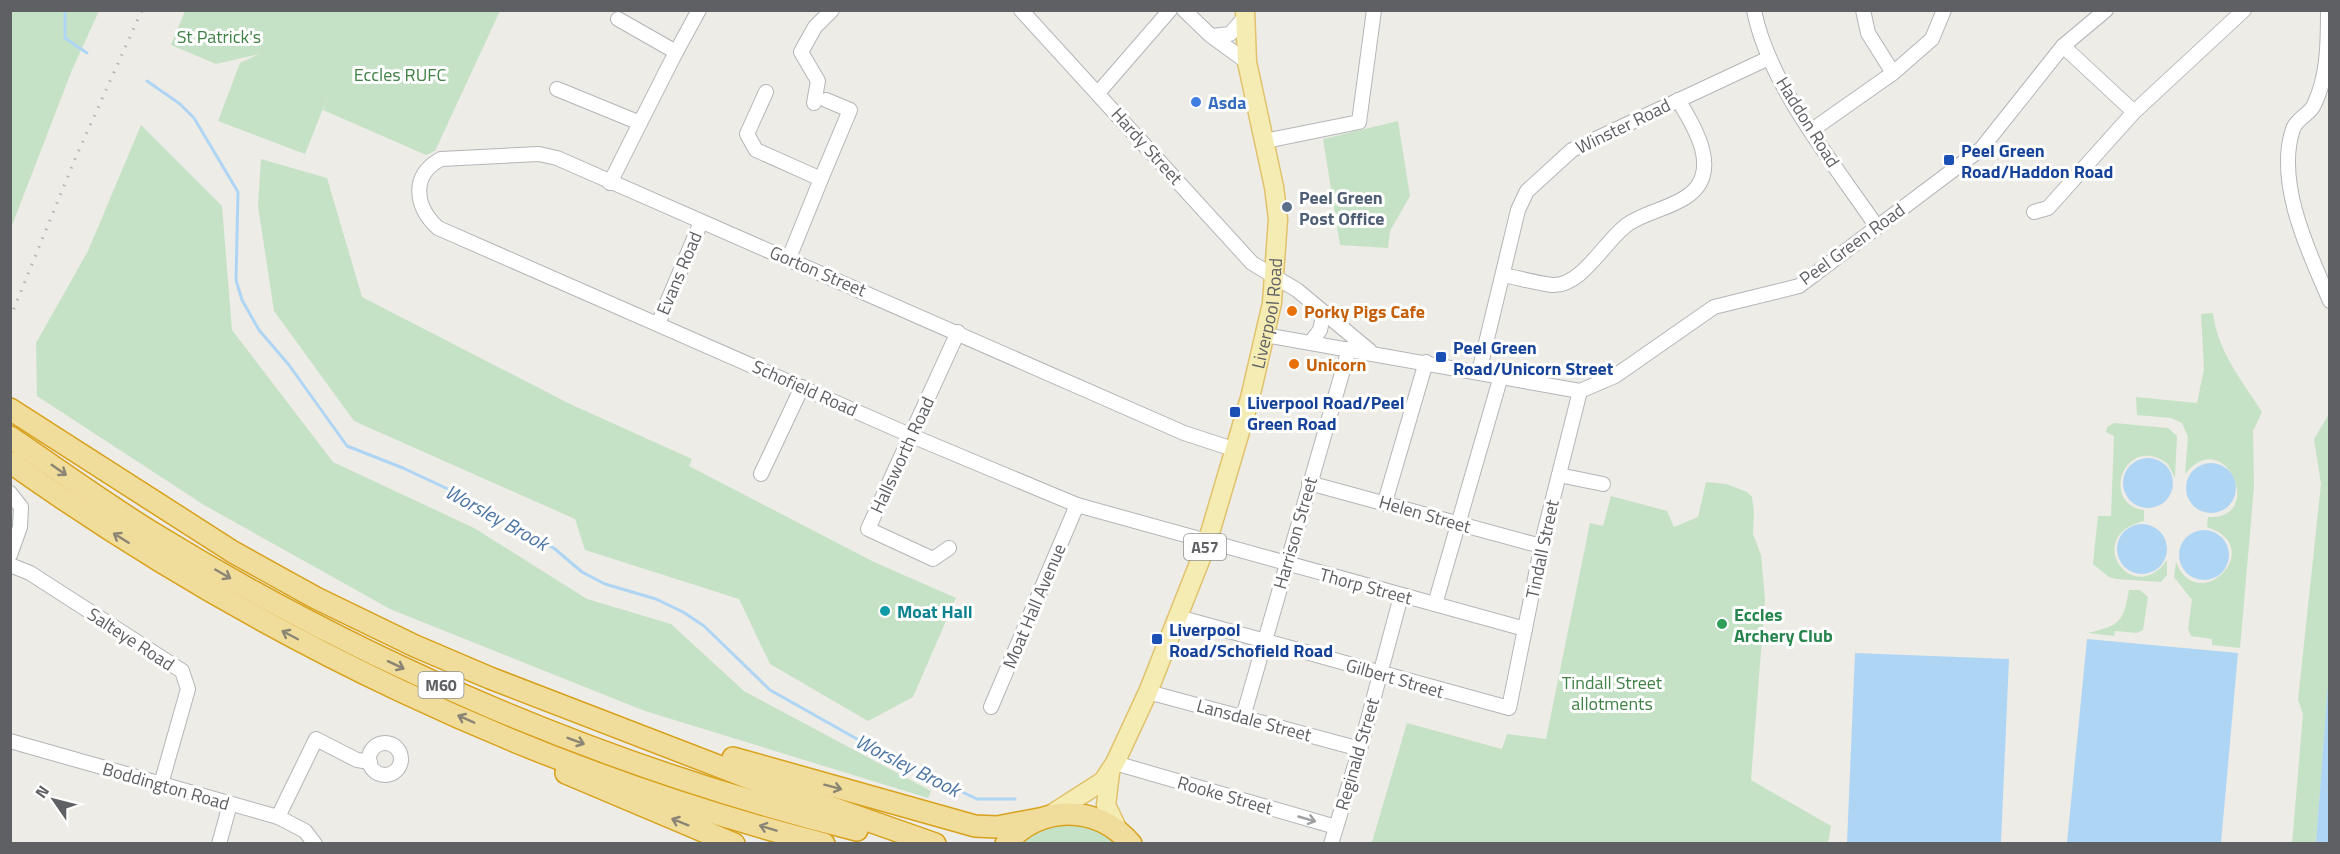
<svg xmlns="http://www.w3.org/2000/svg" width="2340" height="854" viewBox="0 0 2340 854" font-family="'Titillium Web',sans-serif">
  <rect width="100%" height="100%" fill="#eeece6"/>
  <g fill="#c6e2c6">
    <path d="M11 10 99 11 72 70 11 228Z"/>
    <path d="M185 11V10L500 11 435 151 426 155 323 110 328 96 305 154 218 121 240 63 259 54 216 64 171 45Z"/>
    <path d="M1398 121 1410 196 1390 231 1388 248 1340 245 1323 139Z"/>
    <path d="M141 125 222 206 232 330 333 462 474 528 587 599 671 624 744 691 931 791 928 798 645 711 390 609 204 505 37 396 36 343 88 251Z"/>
    <path d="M261 159 327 178 362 297 570 404 692 459 689 466 874 562 956 598 913 697 868 721 770 664 739 599 585 550 575 519 354 421 274 311 258 206Z"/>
    <path d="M2213 313C2217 350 2242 381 2262 412L2253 431 2254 487 2240 648 2212 645V639L2191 636 2188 629 2192 600 2174 577 2176 562C2198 618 2269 547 2207 527L2208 517C2267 520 2225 423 2185 474L2188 437 2182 423 2171 418 2137 415 2136 397 2197 403 2204 369 2201 314Z"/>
    <path d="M2329 414 2330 672 2316 843 2292 844 2303 714 2298 700 2321 484 2314 439Z"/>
    <path d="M2114 423 2168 428 2177 436 2175 478 2168 464C2125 432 2099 504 2144 510V521C2081 536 2133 609 2167 560V575L2161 582 2116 579 2109 577 2093 564 2098 516H2111L2114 436 2106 432 2107 427Z"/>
    <path d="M1706 482 1726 484 1747 492 1752 497 1754 511 1753 534 1761 555 1765 600 1751 780 1831 826 1828 843 1372 842 1407 723 1502 749 1507 734 1546 739 1590 523 1603 526 1611 496 1667 511 1674 527 1698 517Z"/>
    <path d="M2129 590H2140L2148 597 2143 630 2137 633 2115 631 2114 636 2088 633C2121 625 2123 622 2129 590Z"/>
    <path d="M1082 815 1122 844H1017L1025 836Z"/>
  </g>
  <g fill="#afd5f5">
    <circle cx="2148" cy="483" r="25"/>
    <circle cx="2211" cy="488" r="25"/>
    <circle cx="2142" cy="549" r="25"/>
    <circle cx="2204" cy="555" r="25"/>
    <path d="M2087 639 2238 653 2221 843H2067Z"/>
    <path d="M1855 653 2009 659 2001 843H1847Z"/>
    <path d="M2329 672V843H2316Z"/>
  </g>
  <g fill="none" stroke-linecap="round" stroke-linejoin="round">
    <g stroke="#afd5f5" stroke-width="3">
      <path d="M65 10V38L87 53"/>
      <path d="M147 81 180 104 194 118 238 192 236 280 242 300 259 330 289 365 347 446 403 468 465 497 555 549 582 572 605 584 656 599 683 612 704 626 770 690 889 757 977 799H1015"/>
    </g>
    <defs>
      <g id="minor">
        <path d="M1021 10 1252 263 1297 290 1370 351"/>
        <path d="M1184 10 1210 35 1247 62"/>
        <path d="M1754 10C1768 84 1835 165 1877 227"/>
        <path d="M1863 10 1868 33 1893 73"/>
        <path d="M2328 10C2328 42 2328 76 2314 105 2310 114 2296 119 2293 129 2275 182 2309 253 2330 301"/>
        <path d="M618 19 676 52 699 10"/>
        <path d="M1212 36 1230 34 1245 17"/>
        <path d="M2063 46 2134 112"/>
        <path d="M557 89 640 123 610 183"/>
        <path d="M766 92 747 134 756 150 821 179 789 258"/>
        <path d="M1098 93 1170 10"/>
        <path d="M814 103 818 81 801 52 815 27 832 10"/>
        <path d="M640 123 676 52"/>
        <path d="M1812 130 1893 73 1932 39 1944 10"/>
        <path d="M1265 141 1359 122 1374 10"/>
        <path d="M821 179 850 110 826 100"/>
        <path d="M2034 212 2048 208 2134 112 2244 10"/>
        <path d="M1503 275C1519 278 1536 283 1552 285 1582 287 1605 240 1628 224 1646 212 1668 209 1686 197 1723 173 1695 127 1678 100"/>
        <path d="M658 324 701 222"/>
        <path d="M1265 335 1580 391 1615 376 1714 307 1799 286 1981 149 2063 46 2106 10"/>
        <path d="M1311 342 1320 330 1324 312"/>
        <path d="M1479 372 1518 210 1527 191 1572 150 1769 58"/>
        <path d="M1236 450 1184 433 557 158 539 154 441 159C410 175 415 207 438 228L912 436 1077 505 1525 629"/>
        <path d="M761 474 802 387"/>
        <path d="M1559 475 1603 484"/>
        <path d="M1309 483 1541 546"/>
        <path d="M10 493 21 507 20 527 10 555"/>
        <path d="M1385 502 1426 362"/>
        <path d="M949 548 933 559 868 529 958 332"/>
        <path d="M10 565 30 573 182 671 188 689 161 784"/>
        <path d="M1435 604 1501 376"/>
        <path d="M1178 617 1509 708 1544 534 1580 391"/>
        <path d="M1148 692 1360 749"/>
        <path d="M991 707 1077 505"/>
        <path d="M1243 717 1349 349"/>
        <path d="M10 741 278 817 305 831 315 844"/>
        <circle cx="385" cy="759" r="16"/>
        <path d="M1115 763 1336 827"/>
        <path d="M278 817 316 739 357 760 370 762"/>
        <path d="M219 844 230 804"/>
        <path d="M1331 844 1360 749 1401 596"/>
      </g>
      <g id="major">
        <path d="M1110 773 1106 805 1118 830"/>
        <path id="s1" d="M1050 815 1103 781 1115 763 1148 692 1207 543 1250 398 1272 303 1278 219 1274 187 1247 62 1245 10"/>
      </g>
      <g id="highway">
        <path d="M10 409 233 552 316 598 415 646 490 678 770 786 935 844"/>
        <path d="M10 437C57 469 103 502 151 532 369 666 609 768 857 830"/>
        <path d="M10 462C255 636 533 770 824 844"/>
        <path d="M733 758 975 826 997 827 1039 819"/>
        <path d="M566 773 734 844"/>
        <path d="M1006 844C1039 804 1098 804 1131 844"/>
      </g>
    </defs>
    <use href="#minor" stroke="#b3b5b9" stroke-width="16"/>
    <use href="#major" stroke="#e0c26d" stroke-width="21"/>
    <use href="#highway" stroke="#d8a11c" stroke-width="24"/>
    <use href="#minor" stroke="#fff" stroke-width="14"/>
    <use href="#major" stroke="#f5ecb4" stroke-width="18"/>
    <use href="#highway" stroke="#f0dc9b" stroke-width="21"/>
    <path stroke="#b3b4b4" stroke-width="3" stroke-dasharray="1.5 8" stroke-linecap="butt" d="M10 318 75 159 142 10"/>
  </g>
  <defs><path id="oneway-shaft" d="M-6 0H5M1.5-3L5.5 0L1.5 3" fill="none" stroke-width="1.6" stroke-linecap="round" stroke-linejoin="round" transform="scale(1.5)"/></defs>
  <g stroke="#8a8574">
    <use href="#oneway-shaft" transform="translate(59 470) rotate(35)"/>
    <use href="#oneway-shaft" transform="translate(121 538) rotate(-148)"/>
    <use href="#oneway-shaft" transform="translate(223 574) rotate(30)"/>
    <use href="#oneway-shaft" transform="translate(290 635) rotate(-152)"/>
    <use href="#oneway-shaft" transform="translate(396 665) rotate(25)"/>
    <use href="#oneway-shaft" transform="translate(466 719) rotate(-156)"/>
    <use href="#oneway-shaft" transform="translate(576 741) rotate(21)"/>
    <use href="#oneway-shaft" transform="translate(833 787) rotate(15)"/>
    <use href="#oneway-shaft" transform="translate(680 822) rotate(-158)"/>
    <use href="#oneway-shaft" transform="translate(768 828) rotate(-163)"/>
  </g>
  <use stroke="#9ea0a2" href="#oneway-shaft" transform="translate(1307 819) rotate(16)"/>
  <circle fill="#3f7fe0" stroke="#fff" stroke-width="2" cx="1196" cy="102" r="6"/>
  <g fill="#1a4fb4" stroke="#fff" stroke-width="2">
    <rect x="1943" y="154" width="12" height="12" rx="3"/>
    <rect x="1435" y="351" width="12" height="12" rx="3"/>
    <rect x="1229" y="406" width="12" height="12" rx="3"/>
    <rect x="1151" y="633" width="12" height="12" rx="3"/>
  </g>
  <circle fill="#5c6f8a" stroke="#fff" stroke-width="2" cx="1287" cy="207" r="6"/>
  <g fill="#e8710a" stroke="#fff" stroke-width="2">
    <circle cx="1292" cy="311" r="6"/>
    <circle cx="1294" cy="364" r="6"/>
  </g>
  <circle fill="#0f9aa8" stroke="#fff" stroke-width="2" cx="885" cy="611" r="6"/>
  <circle fill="#2e9e5b" stroke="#fff" stroke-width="2" cx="1722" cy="624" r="6"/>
  <g text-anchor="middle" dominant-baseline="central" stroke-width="6" stroke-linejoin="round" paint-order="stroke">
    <g fill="#fff" stroke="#8e9092" stroke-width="1.5">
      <rect x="1184" y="534" width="42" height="26" rx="4.5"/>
      <rect x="418.5" y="672" width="45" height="26" rx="4.5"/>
    </g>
    <g font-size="16" font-weight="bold" fill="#5e6064">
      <text x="1205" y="547">A57</text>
      <text x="441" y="685">M60</text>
    </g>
    <g font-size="18" fill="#408145" stroke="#fff">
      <text x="219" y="36">St Patrick's</text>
      <text x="400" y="74">Eccles RUFC</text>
      <text x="1612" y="682">Tindall Street<tspan x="1612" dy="21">allotments</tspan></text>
    </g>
    <g font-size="18" font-weight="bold" fill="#366cbe" stroke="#fff" text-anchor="start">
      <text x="1208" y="102">Asda</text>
    </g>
    <g font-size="18" fill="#5e6064" stroke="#fff">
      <text transform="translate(1808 122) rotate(58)">Haddon Road</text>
      <text transform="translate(1623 126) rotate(-26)">Winster Road</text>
      <text transform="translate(1147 146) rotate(48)">Hardy Street</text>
      <text transform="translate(1852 244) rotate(-36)">Peel Green Road</text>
      <text transform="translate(818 271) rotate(23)">Gorton Street</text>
      <text transform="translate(679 273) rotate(-67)">Evans Road</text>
      <text stroke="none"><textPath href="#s1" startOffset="561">Liverpool Road</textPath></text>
      <text transform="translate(805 388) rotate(24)">Schofield Road</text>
      <text transform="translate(902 455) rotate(-65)">Hallsworth Road</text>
      <text transform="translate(1425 514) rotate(16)">Helen Street</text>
      <text transform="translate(1295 533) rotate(-74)">Harrison Street</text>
      <text transform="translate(1542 549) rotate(-78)">Tindall Street</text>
      <text transform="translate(1366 586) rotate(15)">Thorp Street</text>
      <text transform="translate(1034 606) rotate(-67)">Moat Hall Avenue</text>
      <text transform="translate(131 639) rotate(33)">Salteye Road</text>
      <text transform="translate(1395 678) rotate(16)">Gilbert Street</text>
      <text transform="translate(1254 720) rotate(15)">Lansdale Street</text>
      <text transform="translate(1357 754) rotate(-74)">Reginald Street</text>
      <text transform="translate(166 786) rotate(16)">Boddington Road</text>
      <text transform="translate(1225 795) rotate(16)">Rooke Street</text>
    </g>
    <g font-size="18" font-weight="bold" fill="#164399" stroke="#fff" text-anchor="start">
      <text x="1961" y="150">Peel Green<tspan x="1961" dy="21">Road/Haddon Road</tspan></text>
      <text x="1453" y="347">Peel Green<tspan x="1453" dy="21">Road/Unicorn Street</tspan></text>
      <text x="1247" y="402">Liverpool Road/Peel<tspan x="1247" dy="21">Green Road</tspan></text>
      <text x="1169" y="629">Liverpool<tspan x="1169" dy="21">Road/Schofield Road</tspan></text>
    </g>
    <g font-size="18" font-weight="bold" fill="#4e5e75" stroke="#fff" text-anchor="start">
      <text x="1299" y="197">Peel Green<tspan x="1299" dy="21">Post Office</tspan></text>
    </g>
    <g font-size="18" font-weight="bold" fill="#c56008" stroke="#fff" text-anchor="start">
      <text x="1304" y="311">Porky Pigs Cafe</text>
      <text x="1306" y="364">Unicorn</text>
    </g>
    <g font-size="18" font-weight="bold" fill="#0d838f" stroke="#fff" text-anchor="start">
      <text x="897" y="611">Moat Hall</text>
    </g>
    <g font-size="18" font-weight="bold" fill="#27864d" stroke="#fff" text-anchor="start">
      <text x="1734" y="614">Eccles<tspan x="1734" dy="21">Archery Club</tspan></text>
    </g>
    <g font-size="20" font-style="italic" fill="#4e76a5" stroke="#fff">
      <text transform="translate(497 517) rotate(29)">Worsley Brook</text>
      <text transform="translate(908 765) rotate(27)">Worsley Brook</text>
    </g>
  </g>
  <rect width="2340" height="854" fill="none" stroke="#5e6064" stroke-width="24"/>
  <g transform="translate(54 800) rotate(305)" stroke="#ffffff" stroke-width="4.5" paint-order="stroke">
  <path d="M0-4.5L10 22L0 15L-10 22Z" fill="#5e6064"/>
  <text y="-9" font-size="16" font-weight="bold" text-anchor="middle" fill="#5e6064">N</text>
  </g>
</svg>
